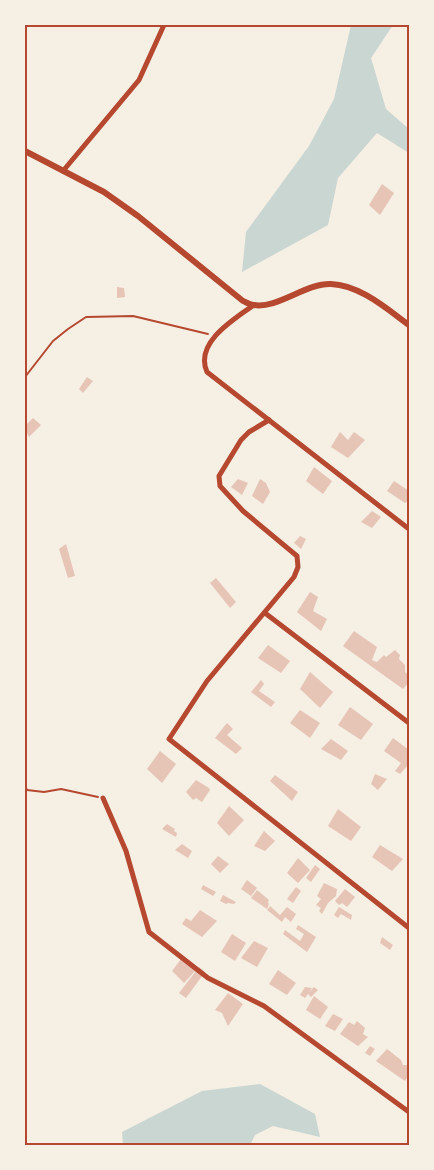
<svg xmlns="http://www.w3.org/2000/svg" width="434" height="1170" viewBox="0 0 434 1170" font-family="'DejaVu Sans',sans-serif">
  <rect width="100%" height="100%" fill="#f6efe4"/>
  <g fill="#c9d6d2">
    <path d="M351 25H393L371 58 386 109 409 129V153L377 133 338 178 328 225 242 272 246 232 309 146 334 99Z"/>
    <path d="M260 1084 315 1114 320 1137 273 1126 255 1135 250 1145H123L122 1132 202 1091Z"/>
  </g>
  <g fill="#e6c5b7">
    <path d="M382 184 394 193 380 215 369 205Z"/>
    <path d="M117 287 124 288 125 297 117 298Z"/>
    <path d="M87 377 93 381 83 393 79 389Z"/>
    <path d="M33 418 41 425 29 437 25 429V426Z"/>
    <path d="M340 432 348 440 354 432 365 440 348 458 331 447Z"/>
    <path d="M314 467 332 481 323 494 306 481Z"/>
    <path d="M238 479 248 483 242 495 231 487Z"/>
    <path d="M260 479 266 483 270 492 263 504 252 496Z"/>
    <path d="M394 481 409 491V500L405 503 387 491Z"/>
    <path d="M372 511 381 517 372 528 361 522Z"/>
    <path d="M300 536 306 539 301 549 294 543Z"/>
    <path d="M66 544 75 576 68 578 59 549Z"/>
    <path d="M216 578 236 602 230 608 210 583Z"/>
    <path d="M310 592 318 597 313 611 327 619 321 631 297 612Z"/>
    <path d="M354 631 377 647 372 660 377 662 384 655 386 657 395 650 400 655 399 659 405 665V672L409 675V682L403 689 343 646Z"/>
    <path d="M268 645 290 661 281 673 258 658Z"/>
    <path d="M310 672 333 692 320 708 300 689Z"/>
    <path d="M261 680 264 684 259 691 275 702 271 707 251 692Z"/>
    <path d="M350 707 373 724 361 740 338 725Z"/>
    <path d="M300 710 320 723 310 738 290 723Z"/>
    <path d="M227 723 233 729 227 735 242 748 236 754 215 738Z"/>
    <path d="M393 738 409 750V764L400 774 395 771 401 763 384 751Z"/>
    <path d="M331 739 348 751 341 760 321 749Z"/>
    <path d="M160 751 176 764 162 783 147 769Z"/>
    <path d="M375 774 387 779 378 790 371 784Z"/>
    <path d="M275 775 298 792 292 801 270 781Z"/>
    <path d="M196 780 209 788 210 790 202 802 196 798 193 800 186 792Z"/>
    <path d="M229 806 244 820 229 836 217 823Z"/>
    <path d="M338 809 361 827 351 841 328 826Z"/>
    <path d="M167 824 175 829 174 831 177 833 176 837 162 829Z"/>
    <path d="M264 831 275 841 265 851 254 846Z"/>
    <path d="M182 844 192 851 188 858 175 850Z"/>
    <path d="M380 845 403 859 392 871 372 857Z"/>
    <path d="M218 856 229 864 220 873 211 864Z"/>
    <path d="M298 858 310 870 298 883 287 873Z"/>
    <path d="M315 865 320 869 311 882 306 878Z"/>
    <path d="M247 880 257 888 251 896 241 889Z"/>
    <path d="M324 883 337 889 336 896 328 903 322 914 319 911 321 908 316 905 321 899 317 896Z"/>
    <path d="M203 885 216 892 213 896 201 889Z"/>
    <path d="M296 887 301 891 293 903 287 899Z"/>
    <path d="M345 889 355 897 347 907 342 903 339 905 335 901Z"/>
    <path d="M257 890 269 900 268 902 269 904 267 909 251 898Z"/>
    <path d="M223 895 236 902 234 904 228 903 226 904 220 901Z"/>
    <path d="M270 906 280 915 287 907 296 914 291 922 285 917 282 922 267 910Z"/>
    <path d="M339 907 352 915 351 920 341 914 338 918 334 915Z"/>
    <path d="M200 910 217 921 202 937 182 924 186 918 191 921Z"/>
    <path d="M298 925 316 937 307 952 283 934 285 930 300 941 304 934 296 929Z"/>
    <path d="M232 934 246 943 235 961 221 952Z"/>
    <path d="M382 937 393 945 390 950 380 943Z"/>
    <path d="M254 941 268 948 257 967 241 958Z"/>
    <path d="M181 959 196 970 184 983 172 971Z"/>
    <path d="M199 967 205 972 186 998 179 993Z"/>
    <path d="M278 970 296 983 287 995 269 984Z"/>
    <path d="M305 987 312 988 309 992 314 987 318 990 311 997 308 994 305 998 300 995Z"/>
    <path d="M228 993 243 1004 228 1026 222 1013 215 1010Z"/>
    <path d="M314 996 328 1007 320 1019 306 1010Z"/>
    <path d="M333 1014 343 1019 335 1031 325 1026Z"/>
    <path d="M357 1021 365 1028 363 1034 368 1037 358 1046 340 1034 349 1022 354 1025Z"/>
    <path d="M370 1046 375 1049 370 1056 365 1053Z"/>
    <path d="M387 1049 401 1060 403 1065H409V1075L405 1081 376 1061Z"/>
  </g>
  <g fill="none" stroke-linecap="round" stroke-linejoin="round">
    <g stroke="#b5482f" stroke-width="2">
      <path d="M25 377 53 341 68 329 86 317 133 316 208 334"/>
      <path d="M25 785 27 790 44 792 61 789 98 797"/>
    </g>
    <g stroke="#b5482f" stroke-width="5">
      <path d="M63 171 139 80 164 25"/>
      <path d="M254 305C234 319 194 343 207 372L409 529"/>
      <path d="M269 420 249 432 241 440 219 476 220 486 243 511 297 556 298 567 294 577 207 681 169 739 409 928"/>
      <path d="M265 613 409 723"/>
      <path d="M103 798 126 851 149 932 208 978 264 1006 409 1112"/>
    </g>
    <path stroke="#b5482f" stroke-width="6" d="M25 151 104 192 138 216 243 301C246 302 250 305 254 305 277 309 306 283 331 284 360 285 387 309 409 325"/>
  </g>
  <rect width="434" height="1170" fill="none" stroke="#f6efe4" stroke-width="52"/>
  <rect x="26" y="26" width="382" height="1118" fill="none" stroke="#b5482f" stroke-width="2"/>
</svg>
